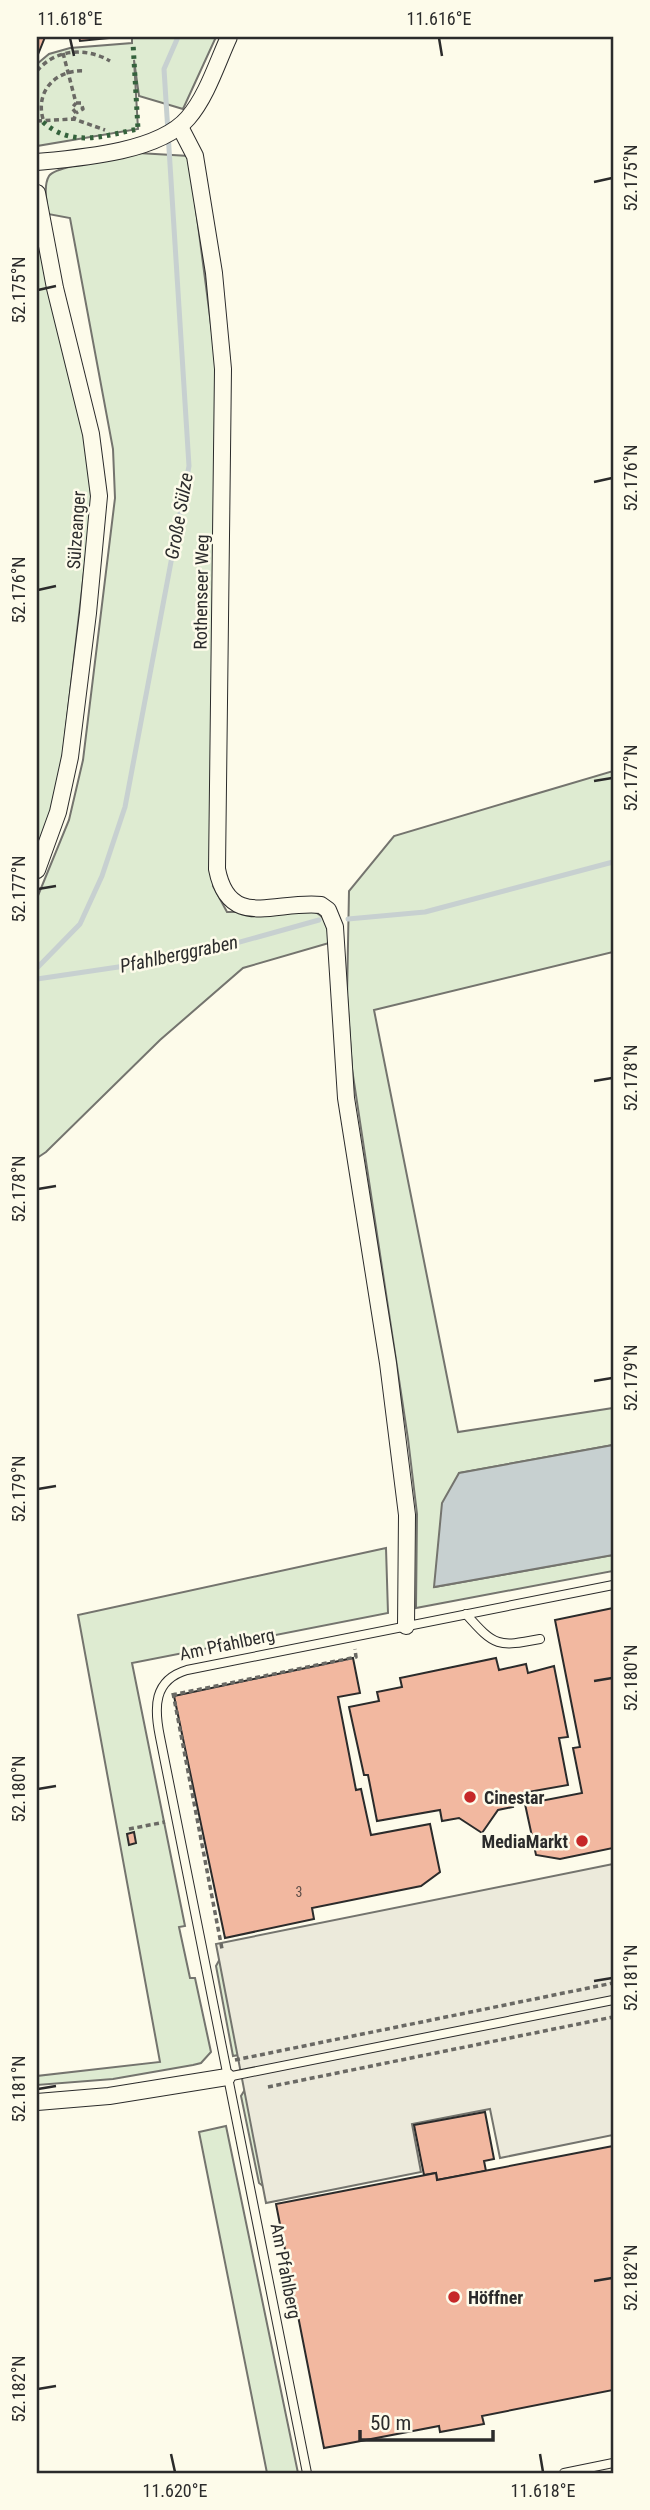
<svg xmlns="http://www.w3.org/2000/svg" width="650" height="2510" viewBox="0 0 650 2510" font-family="'Roboto Condensed',sans-serif">
  <rect width="100%" height="100%" fill="#fdfbea"/>
  <g fill="#deebd1" stroke="#74746e" stroke-width="2">
    <path d="M132 37H216L183 109 139 96 134 60 138 129 37 146V64L49 54 70 48 132 43Z"/>
    <path d="M138 153 189 156 216 363 213 886 227 912 312 911C328 916 328 928 329 943L243 968 160 1040 46 1152 37 1158V898L69 820 83 760 115 498 113 449 70 218 48 214C47 203 43 186 49 176 56 165 121 158 138 153Z"/>
    <path d="M37 236 86 435 93 494 62 762 52 811 37 851Z"/>
    <path d="M613 771V952L374 1010 458 1432 613 1408V1445L459 1473 435 1587 613 1555V1571L416 1608 417 1514 408 1439 352 1069 347 996 349 891 394 836Z"/>
    <path d="M386 1548 388 1613 132 1663 185 1926 179 1927 190 1978H195L211 2052 201 2063 193 2065 113 2079 37 2085V2076L160 2062 78 1615Z"/>
    <path d="M221 1957 254 2052 233 2056 216 1966Z"/>
    <path d="M246 2088 267 2189 259 2183 241 2096Z"/>
    <path d="M226 2126 298 2473H267L199 2132Z"/>
  </g>
  <path fill="#eceadb" stroke="#74746e" stroke-width="2" d="M613 1864V2135L500 2158 490 2109 412 2124 421 2172 266 2203 216 1944Z"/>
  <path fill="#c7d0d0" stroke="#74746e" stroke-width="2" d="M613 1445V1555L434 1587 442 1503 459 1473Z"/>
  <g fill="none" stroke-linecap="round" stroke-linejoin="round">
    <g stroke="#c7d0d0" stroke-width="5">
      <path d="M348 919 425 912 613 862"/>
      <path d="M37 968 80 924 102 876 125 807 189 466 164 69 178 37"/>
      <path d="M37 979 186 957 319 920"/>
    </g>
  </g>
  <g fill="#f2b8a0" stroke="#2b2b2b" stroke-width="2">
    <path d="M37 37H45L37 57Z"/>
    <path d="M79 37H119L80 41Z"/>
    <path d="M613 1608V1848L560 1859 536 1855 525 1804 582 1793 573 1748 580 1747 555 1620Z"/>
    <path d="M353 1658 360 1693 338 1697 356 1790 361 1789 371 1835 430 1824 440 1872 421 1886 312 1908 314 1919 225 1938 174 1696Z"/>
    <path d="M496 1658 499 1670 526 1664 528 1673 554 1666 568 1737 559 1738 568 1785 511 1795 513 1807 498 1810 482 1833 459 1818 442 1821 440 1810 377 1821 368 1775H364L349 1707 379 1701 377 1692 402 1687 400 1678Z"/>
    <path d="M134 1832 136 1843 129 1845 127 1834Z"/>
    <path d="M485 2112 494 2159 484 2161 486 2171 437 2180 436 2173 424 2175 414 2125Z"/>
    <path d="M613 2146V2390L482 2416 484 2424 440 2432 439 2426 324 2448 276 2204 436 2173 437 2180Z"/>
  </g>
  <g fill="none" stroke-linecap="round" stroke-linejoin="round">
    <defs>
      <g id="service">
        <path d="M466 1614C495 1647 498 1647 540 1639"/>
        <path d="M227 2077 613 2000"/>
        <path d="M307 2473 160 1737C154 1708 153 1680 187 1670L613 1585"/>
        <path d="M564 2473 613 2463"/>
      </g>
      <g id="minor">
        <path d="M180 127 195 156 214 273 223 369 217 869C229 931 276 900 321 905L328 910 335 927 346 1098 388 1363 407 1515 406 1626"/>
        <path d="M37 162C80 158 159 152 188 118 207 96 217 63 229 37"/>
        <path d="M37 193 55 288 91 434 99 496 88 613 70 757 58 812 37 870"/>
        <path d="M37 2102 109 2096 227 2077"/>
      </g>
    </defs>
    <use href="#service" stroke="#2b2b2b" stroke-width="10"/>
    <use href="#minor" stroke="#2b2b2b" stroke-width="18"/>
    <g stroke="#6a6964" stroke-width="3.5" stroke-dasharray="5 3.5" stroke-linecap="butt">
      <path d="M63 53 76 103 72 108 76 113 74 119"/>
      <path d="M37 71C55 49 86 47 110 61"/>
      <path d="M76 103H81L83 109 76 113"/>
      <path d="M43 119C35 91 56 69 85 71"/>
      <path d="M37 121 74 119 105 130"/>
      <path d="M173 1693 222 1949"/>
      <path d="M172 1695 356 1657 355 1649"/>
      <path d="M129 1829 165 1822"/>
      <path d="M235 2060 613 1983"/>
      <path d="M268 2087 613 2017"/>
    </g>
    <use href="#service" stroke="#fdfbea" stroke-width="8"/>
    <use href="#minor" stroke="#fdfbea" stroke-width="16"/>
    <path stroke="#34623c" stroke-width="5" stroke-dasharray="3.5 5" stroke-linecap="butt" d="M43 122C72 148 103 136 138 129L133 43"/>
  </g>
  <path fill="none" stroke="#2b2b2b" stroke-width="2.5" d="M70 38 74 56M439 38 442 56M594 182 612 178M38 290 56 286M594 482 612 478M38 590 56 586M594 781 612 778M38 889 56 886M594 1081 612 1078M38 1189 56 1186M594 1381 612 1378M38 1489 56 1486M594 1681 612 1678M38 1789 56 1786M594 1981 612 1978M38 2089 56 2086M594 2281 612 2278M38 2389 56 2386M171 2454 175 2472M540 2454 543 2472"/>
  <g fill="#c62828" stroke="#fdfbea" stroke-width="2.5">
    <circle cx="470" cy="1797" r="7"/>
    <circle cx="582" cy="1841" r="7"/>
    <circle cx="454" cy="2297" r="7"/>
  </g>
  <g text-anchor="middle" dominant-baseline="central" stroke-width="5" stroke-linejoin="round" paint-order="stroke">
    <g font-size="14" fill="#5d4e48">
      <text x="299" y="1892">3</text>
    </g>
    <g font-size="18" fill="#2b2b2b" stroke="#fdfbea">
      <text transform="translate(76 530) rotate(-86)">Sülzeanger</text>
      <text transform="translate(201 592) rotate(-89)">Rothenseer Weg</text>
      <text transform="translate(227 1644) rotate(-12)">Am Pfahlberg</text>
      <text transform="translate(286 2271) rotate(79)">Am Pfahlberg</text>
    </g>
    <g font-size="18" font-weight="bold" fill="#2b2b2b" stroke="#fdfbea" text-anchor="start">
      <text x="484" y="1797">Cinestar</text>
      <text x="568" y="1841" text-anchor="end">MediaMarkt</text>
      <text x="468" y="2297">Höffner</text>
    </g>
    <g font-size="19" font-style="italic" fill="#2b2b2b" stroke="#fdfbea">
      <text transform="translate(179 516) rotate(-80)">Große Sülze</text>
      <text transform="translate(179 954) rotate(-12)">Pfahlberggraben</text>
    </g>
  </g>
  <rect width="650" height="2510" fill="none" stroke="#fdfbea" stroke-width="77"/>
  <path d="M360 2430v10h133v-10" fill="none" stroke="#2b2b2b" stroke-width="3.5"/>
  <text x="370" y="2430" font-size="21" fill="#2b2b2b" stroke="#fdfbea" stroke-width="5" paint-order="stroke">50 m</text>
  <rect x="38" y="38" width="574" height="2434" fill="none" stroke="#2b2b2b" stroke-width="2.5"/>
  <g font-size="18" text-anchor="middle" fill="#2b2b2b">
    <text x="70" y="25">11.618°E</text>
    <text x="439" y="25">11.616°E</text>
    <text transform="translate(631 178) rotate(-90)" y="6">52.175°N</text>
    <text transform="translate(19 290) rotate(-90)" y="6">52.175°N</text>
    <text transform="translate(631 478) rotate(-90)" y="6">52.176°N</text>
    <text transform="translate(19 590) rotate(-90)" y="6">52.176°N</text>
    <text transform="translate(631 778) rotate(-90)" y="6">52.177°N</text>
    <text transform="translate(19 889) rotate(-90)" y="6">52.177°N</text>
    <text transform="translate(631 1078) rotate(-90)" y="6">52.178°N</text>
    <text transform="translate(19 1189) rotate(-90)" y="6">52.178°N</text>
    <text transform="translate(631 1378) rotate(-90)" y="6">52.179°N</text>
    <text transform="translate(19 1489) rotate(-90)" y="6">52.179°N</text>
    <text transform="translate(631 1678) rotate(-90)" y="6">52.180°N</text>
    <text transform="translate(19 1789) rotate(-90)" y="6">52.180°N</text>
    <text transform="translate(631 1978) rotate(-90)" y="6">52.181°N</text>
    <text transform="translate(19 2089) rotate(-90)" y="6">52.181°N</text>
    <text transform="translate(631 2278) rotate(-90)" y="6">52.182°N</text>
    <text transform="translate(19 2389) rotate(-90)" y="6">52.182°N</text>
    <text x="175" y="2497">11.620°E</text>
    <text x="543" y="2497">11.618°E</text>
  </g>
</svg>
